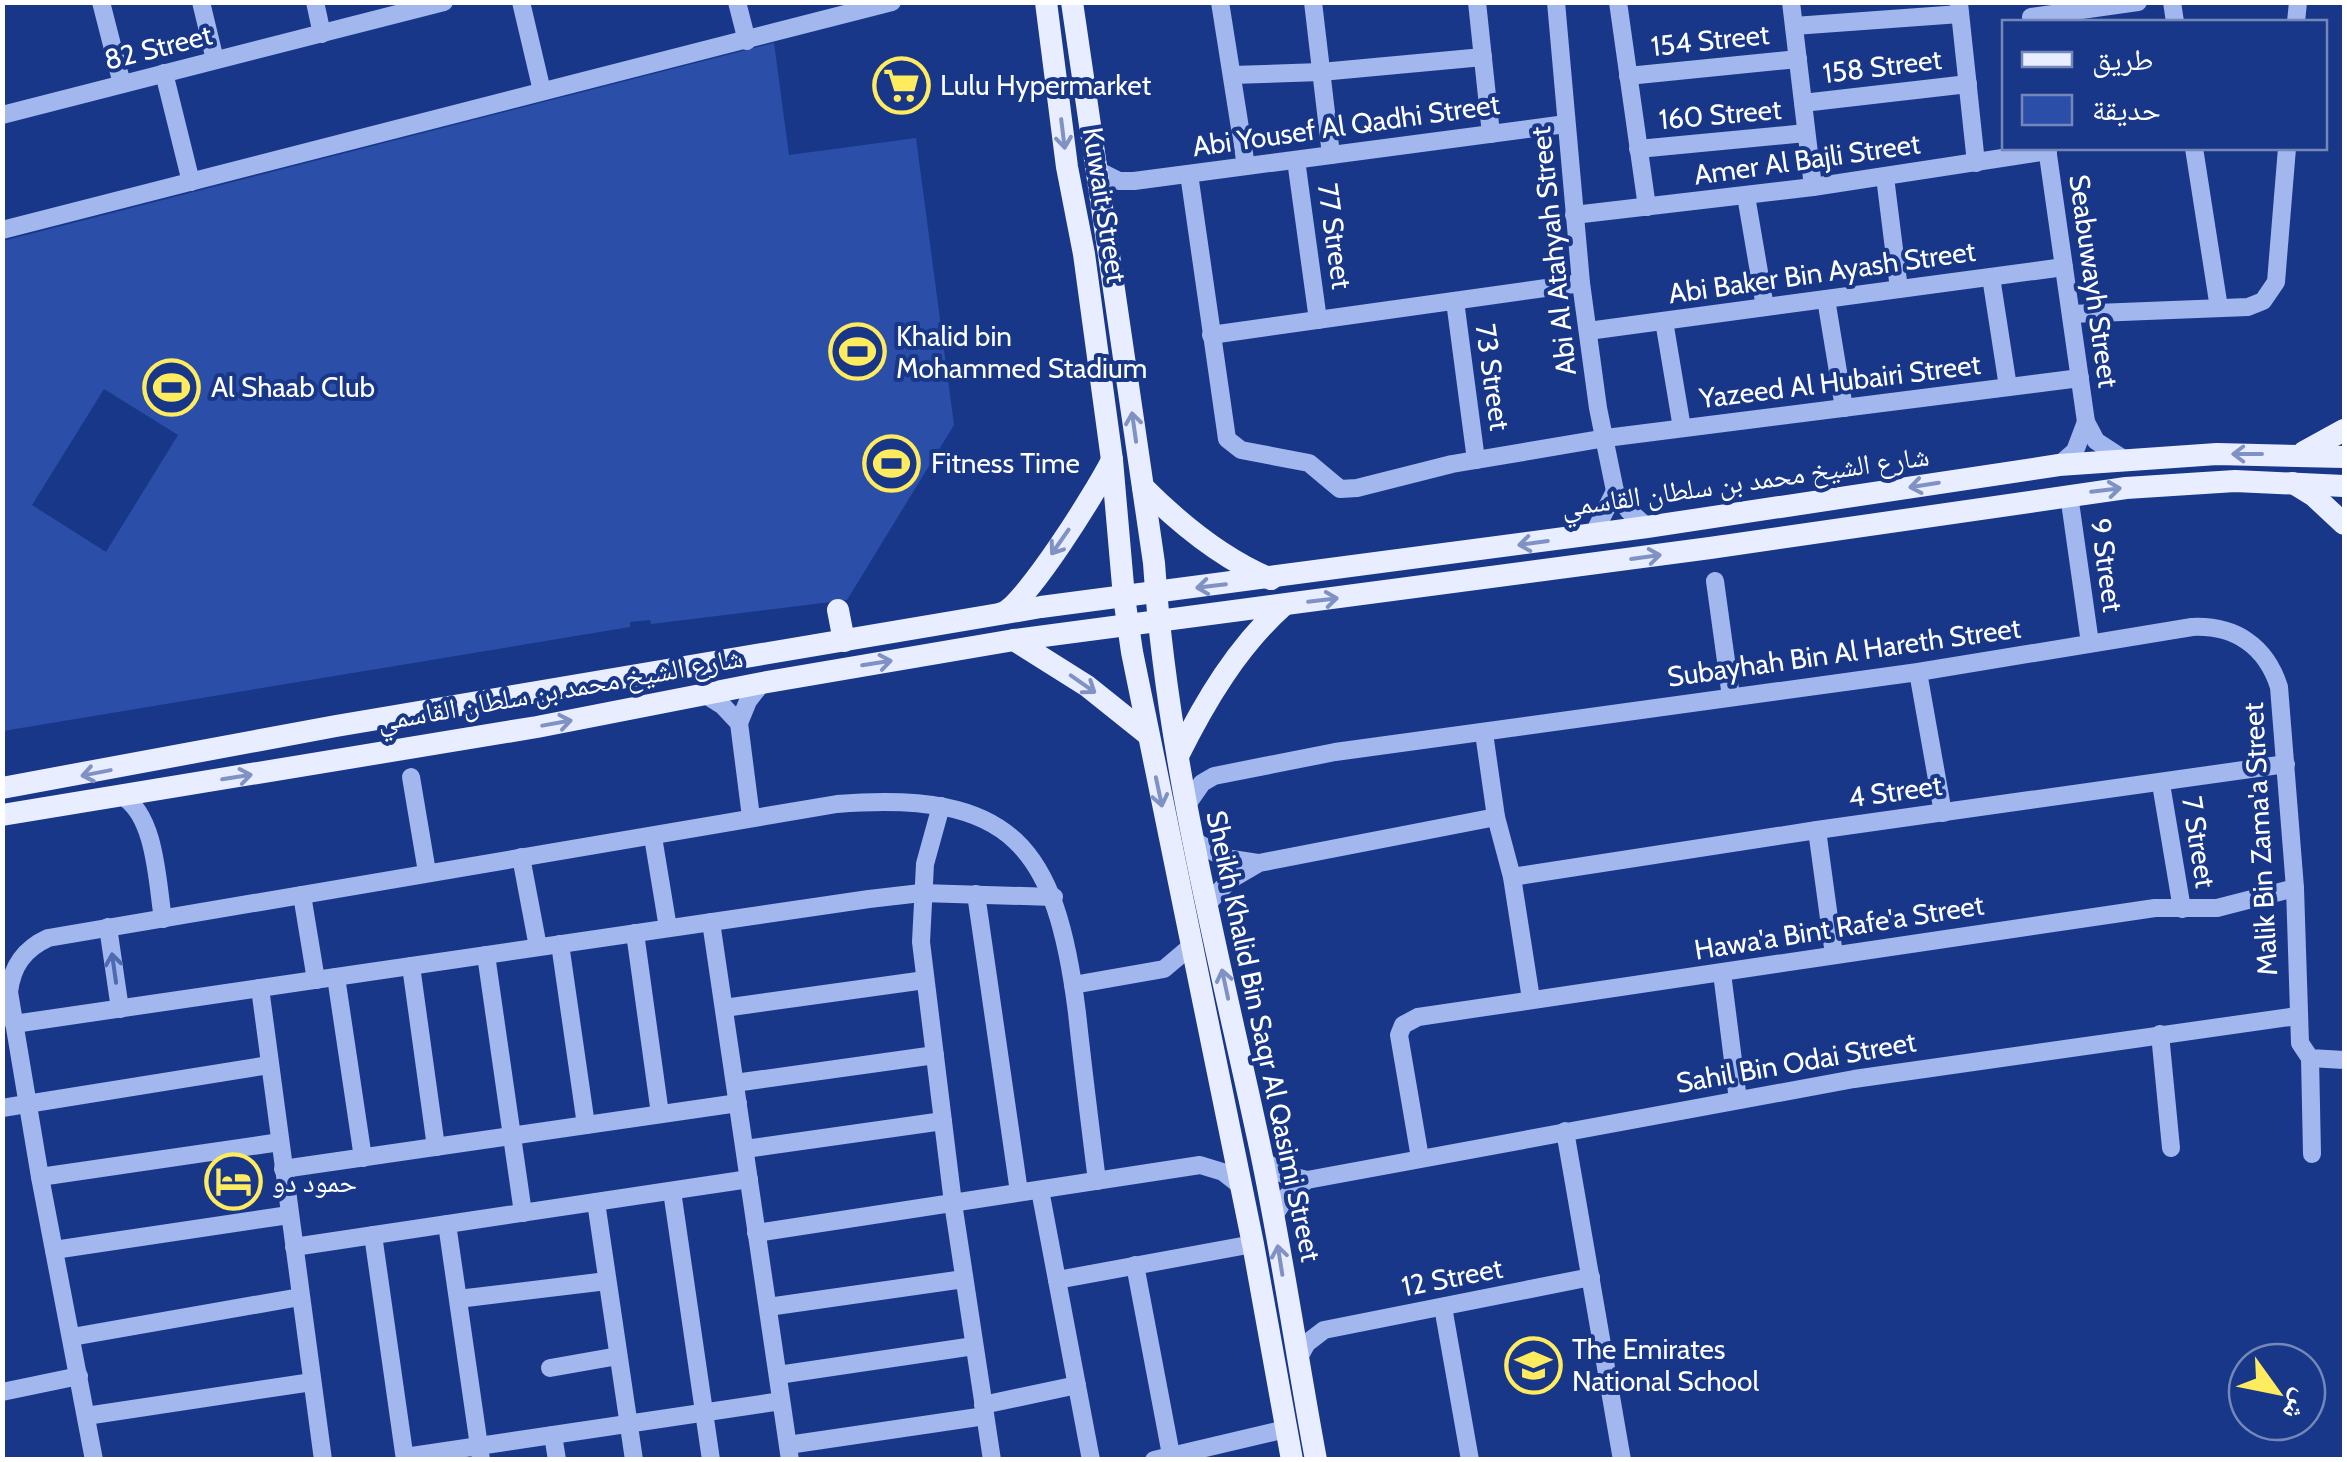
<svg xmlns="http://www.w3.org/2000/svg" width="2347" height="1462" viewBox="0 0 2347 1462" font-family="Cabin,'Noto Naskh Arabic',sans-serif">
  <rect width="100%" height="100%" fill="#183789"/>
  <path fill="#2b4fa8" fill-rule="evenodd" d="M774 43 789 155 916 138 954 425 847 600 651 624 650 620 630 622V627L3 731V241ZM104 389 178 435 106 552 32 505Z"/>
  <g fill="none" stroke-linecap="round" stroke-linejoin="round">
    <g stroke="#a1b7ee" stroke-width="18">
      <path d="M101 2 122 84"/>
      <path d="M201 2 215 60"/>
      <path d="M315 2 322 34"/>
      <path d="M521 2 542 91"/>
      <path d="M737 2 747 41"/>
      <path d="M1220 2 1246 166"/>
      <path d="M1313 2 1331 155"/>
      <path d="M1477 2 1491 134"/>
      <path d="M1556 2 1581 283 1598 408 1615 491 1629 511 1647 527"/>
      <path d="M1618 2 1647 207"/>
      <path d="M1791 2 1813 187"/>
      <path d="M2172 2 2175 22"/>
      <path d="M1959 3 1976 163"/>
      <path d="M2031 17 2138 2"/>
      <path d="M2296 22 2298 2"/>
      <path d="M1794 26 1960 14"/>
      <path d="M164 73 191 182"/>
      <path d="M1232 75 1321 72 1483 57"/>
      <path d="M1628 76 1798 59"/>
      <path d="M1803 103 1968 84"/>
      <path d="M2 115 444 2"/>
      <path d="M2047 148 2086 422 2096 441 2122 458"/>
      <path d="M2194 148 2219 308"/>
      <path d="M1638 149 1806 133"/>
      <path d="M1296 160 1318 320"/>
      <path d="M1099 171 1119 181H1134L1566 124"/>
      <path d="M1189 174 1227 439 1241 450 1309 463 1340 489 1357 488 1452 464 1606 438 2080 378"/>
      <path d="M1885 177 1899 289"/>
      <path d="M1746 196 1765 307"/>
      <path d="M1574 215 1813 187 2048 151"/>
      <path d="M2 230 892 2"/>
      <path d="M1991 277 2008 387"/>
      <path d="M1826 299 1844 408"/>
      <path d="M1455 301 1476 460"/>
      <path d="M2071 314 2248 307 2263 301 2276 282 2287 148"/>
      <path d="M1664 321 1682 428"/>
      <path d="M1588 331 2064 267"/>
      <path d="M1211 335 1581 283"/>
      <path d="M2059 465 2075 451 2086 422"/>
      <path d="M2069 495 2090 643"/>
      <path d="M1593 535 1615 491"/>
      <path d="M1715 581 1731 697"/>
      <path d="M1918 672 1943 813"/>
      <path d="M704 694 723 706 739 723"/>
      <path d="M1484 733 1496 817 1512 877 1531 999"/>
      <path d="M411 777 427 872"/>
      <path d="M2161 784 2182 909"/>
      <path d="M122 796C156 816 157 882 163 919"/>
      <path d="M941 806 925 864 921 942 953 1203 992 1460"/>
      <path d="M1186 806 1202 783 1214 776 1335 752 1918 672 2192 627C2235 625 2266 646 2279 687L2295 888 2300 1043 2310 1058 2344 1060"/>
      <path d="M751 817 739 723 748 701 762 683"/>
      <path d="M1817 830 1834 955"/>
      <path d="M653 837 668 928"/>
      <path d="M1194 841 1225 858 1258 863"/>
      <path d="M521 857 538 947"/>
      <path d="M1512 877 1817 830 2286 764"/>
      <path d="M976 894 1019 1192"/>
      <path d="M302 895 316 980"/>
      <path d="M1208 903 1230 880 1259 863 1496 817"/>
      <path d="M711 922 790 1460"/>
      <path d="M108 927 120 1009"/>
      <path d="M635 933 660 1114"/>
      <path d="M560 944 586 1125"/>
      <path d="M486 955 523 1213"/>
      <path d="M411 966 436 1147"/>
      <path d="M1722 973 1738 1100"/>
      <path d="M336 977 363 1158"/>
      <path d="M1073 985 1164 969 1190 947"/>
      <path d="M260 988 323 1460"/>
      <path d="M724 1008 925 980"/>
      <path d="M14 1024 869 899 921 893 1054 897"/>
      <path d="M2160 1034 2171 1148"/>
      <path d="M2310 1058 2312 1154"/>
      <path d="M735 1083 935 1055"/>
      <path d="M2 1108 269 1065"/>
      <path d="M1565 1131 1622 1460"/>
      <path d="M745 1149 943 1121"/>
      <path d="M1420 1158 1399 1035 1403 1025 1418 1017 2155 908H2217L2295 888"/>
      <path d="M1263 1160 1283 1174 1307 1180"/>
      <path d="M283 1169 738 1103"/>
      <path d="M40 1177 280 1142"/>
      <path d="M1040 1190 1091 1460"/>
      <path d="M672 1191 711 1460"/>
      <path d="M596 1202 634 1460"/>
      <path d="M1273 1217 1287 1196 1307 1180 1854 1079 2297 1016"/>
      <path d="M447 1224 481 1460"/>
      <path d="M756 1233 1200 1165 1223 1172 1242 1187"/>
      <path d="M373 1235 405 1460"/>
      <path d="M294 1247 749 1179"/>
      <path d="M54 1250 289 1215"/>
      <path d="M1135 1265 1172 1460"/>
      <path d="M1057 1280 1253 1244"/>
      <path d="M458 1299 607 1281"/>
      <path d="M768 1307 964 1279"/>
      <path d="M1443 1307 1470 1460"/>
      <path d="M72 1337 300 1297"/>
      <path d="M1297 1361 1307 1343 1324 1330 1591 1277"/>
      <path d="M550 1368 618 1356"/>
      <path d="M778 1375 974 1346"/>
      <path d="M2 1392 79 1376"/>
      <path d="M983 1405 1077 1385"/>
      <path d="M86 1416 312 1382"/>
      <path d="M553 1435 557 1460"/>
      <path d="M788 1445 985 1416"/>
      <path d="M405 1457 781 1401"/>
      <path d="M94 1460 40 1177 9 992C12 966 24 949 48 938L837 804C1013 790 1056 846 1077 1013 1083 1069 1090 1125 1097 1181"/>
      <path d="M1154 1460 1286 1429"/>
    </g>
    <g stroke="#e8edff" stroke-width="22">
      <path d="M1046 2 1067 167 1084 254 1112 460 1124 597 1132 652 1253 1244 1292 1460"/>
      <path d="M1072 2 1154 563C1167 758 1217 948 1258 1138 1281 1244 1296 1353 1316 1460"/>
      <path d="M2304 452 2344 430"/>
      <path d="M2293 483 2314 496 2344 524"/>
      <path d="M1143 487C1180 524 1222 559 1271 579"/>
      <path d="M838 610 844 641"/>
      <path d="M1002 613C1025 606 1099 487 1112 460"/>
      <path d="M1014 640 1087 686 1147 734"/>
      <path d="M1178 756C1205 701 1238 646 1284 605"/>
      <path d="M2 788 336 726 1041 607 1647 527 2059 465 2217 454 2344 457"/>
      <path d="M2 815 537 727 762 683 1014 640 1710 548 2126 488 2235 481 2344 486"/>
    </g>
  </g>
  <defs><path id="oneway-shaft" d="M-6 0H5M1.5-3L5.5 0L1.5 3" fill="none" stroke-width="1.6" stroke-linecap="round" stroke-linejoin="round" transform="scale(2.5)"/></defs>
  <g stroke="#8092c4">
    <use href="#oneway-shaft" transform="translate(1063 134) rotate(83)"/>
    <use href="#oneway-shaft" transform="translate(1134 427) rotate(-98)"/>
    <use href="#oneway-shaft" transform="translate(2247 454) rotate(-180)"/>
    <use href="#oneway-shaft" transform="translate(1924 485) rotate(171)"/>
    <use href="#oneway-shaft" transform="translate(2106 490) rotate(-7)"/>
    <use href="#oneway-shaft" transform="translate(1060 542) rotate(125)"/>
    <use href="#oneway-shaft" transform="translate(1533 543) rotate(172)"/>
    <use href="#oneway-shaft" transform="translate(1646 557) rotate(-8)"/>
    <use href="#oneway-shaft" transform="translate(1211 586) rotate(173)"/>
    <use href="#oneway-shaft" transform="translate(1323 600) rotate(-7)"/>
    <use href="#oneway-shaft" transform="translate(877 663) rotate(-9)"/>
    <use href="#oneway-shaft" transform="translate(1083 684) rotate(35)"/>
    <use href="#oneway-shaft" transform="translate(557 723) rotate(-10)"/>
    <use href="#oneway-shaft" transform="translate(96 773) rotate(169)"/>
    <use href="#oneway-shaft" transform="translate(237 777) rotate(-9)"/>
    <use href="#oneway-shaft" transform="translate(1159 792) rotate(78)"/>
    <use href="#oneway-shaft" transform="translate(1225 984) rotate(-102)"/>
    <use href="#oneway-shaft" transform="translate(1280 1260) rotate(-99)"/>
  </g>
  <use stroke="#4f6ab1" href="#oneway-shaft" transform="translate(114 968) rotate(-98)"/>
  <defs>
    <symbol id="supermarket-ring" viewBox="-11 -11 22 22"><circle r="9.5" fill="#183789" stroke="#ffeb5e" stroke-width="1.5"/><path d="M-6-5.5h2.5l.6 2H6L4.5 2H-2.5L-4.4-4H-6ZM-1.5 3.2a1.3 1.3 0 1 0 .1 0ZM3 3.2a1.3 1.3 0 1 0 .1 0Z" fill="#ffeb5e"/></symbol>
    <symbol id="stadium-ring" viewBox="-11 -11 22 22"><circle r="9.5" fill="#183789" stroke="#ffeb5e" stroke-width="1.5"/><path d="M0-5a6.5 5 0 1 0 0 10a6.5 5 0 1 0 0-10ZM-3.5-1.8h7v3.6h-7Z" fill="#ffeb5e"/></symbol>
    <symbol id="hotel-ring" viewBox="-11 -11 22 22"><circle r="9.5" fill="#183789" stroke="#ffeb5e" stroke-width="1.5"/><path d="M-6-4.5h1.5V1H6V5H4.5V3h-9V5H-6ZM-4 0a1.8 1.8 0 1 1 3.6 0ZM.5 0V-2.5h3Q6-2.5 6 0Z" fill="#ffeb5e"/></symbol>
    <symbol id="school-ring" viewBox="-11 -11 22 22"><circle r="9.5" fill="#183789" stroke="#ffeb5e" stroke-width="1.5"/><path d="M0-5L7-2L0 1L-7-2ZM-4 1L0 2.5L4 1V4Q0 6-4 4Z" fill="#ffeb5e"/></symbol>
  </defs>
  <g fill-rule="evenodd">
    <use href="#supermarket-ring" x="870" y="54" width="63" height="63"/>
    <use href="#stadium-ring" x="826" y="320" width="63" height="63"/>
    <use href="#stadium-ring" x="140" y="356" width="63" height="63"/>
    <use href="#stadium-ring" x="860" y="432" width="63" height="63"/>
    <use href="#hotel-ring" x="202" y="1150" width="63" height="63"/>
    <use href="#school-ring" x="1502" y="1334" width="63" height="63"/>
  </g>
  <g text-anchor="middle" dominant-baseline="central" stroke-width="8" stroke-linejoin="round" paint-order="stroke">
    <g font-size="28" fill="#fff" stroke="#183789">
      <text transform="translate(1710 40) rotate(-6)">154 Street</text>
      <text transform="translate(158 47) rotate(-14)">82 Street</text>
      <text transform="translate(1882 66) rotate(-7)">158 Street</text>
      <text transform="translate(1720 114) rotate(-5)">160 Street</text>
      <text transform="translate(1346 125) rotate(-8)">Abi Yousef Al Qadhi Street</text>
      <text transform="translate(1807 159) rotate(-8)">Amer Al Bajli Street</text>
      <text transform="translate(1105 205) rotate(81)">Kuwait Street</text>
      <text transform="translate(1335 236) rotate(82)">77 Street</text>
      <text transform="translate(1553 251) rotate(-96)">Abi Al Atahyah Street</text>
      <text transform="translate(1822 272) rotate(-8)">Abi Baker Bin Ayash Street</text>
      <text transform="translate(2094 281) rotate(82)">Seabuwayh Street</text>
      <text transform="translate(1493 377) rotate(82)">73 Street</text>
      <text transform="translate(1840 381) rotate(-7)">Yazeed Al Hubairi Street</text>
      <text transform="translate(1745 481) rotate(-8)">شارع الشيخ محمد بن سلطان القاسمي</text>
      <text transform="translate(2107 565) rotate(82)">9 Street</text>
      <text transform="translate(1844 652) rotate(-8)">Subayhah Bin Al Hareth Street</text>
      <text transform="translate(560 689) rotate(-10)">شارع الشيخ محمد بن سلطان القاسمي</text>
      <text transform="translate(1895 791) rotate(-8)">4 Street</text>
      <text transform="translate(2260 839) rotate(-93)">Malik Bin Zama'a Street</text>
      <text transform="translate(2199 842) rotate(81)">7 Street</text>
      <text transform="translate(1839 927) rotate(-9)">Hawa'a Bint Rafe'a Street</text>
      <text transform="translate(1264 1036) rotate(78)">Sheikh Khalid Bin Saqr Al Qasimi Street</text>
      <text transform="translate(1796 1062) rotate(-10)">Sahil Bin Odai Street</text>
      <text transform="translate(1452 1277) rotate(-11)">12 Street</text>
    </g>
    <g font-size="28" fill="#fff" stroke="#183789" text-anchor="start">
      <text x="940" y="85">Lulu Hypermarket</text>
      <text x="896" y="336">Khalid bin<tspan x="896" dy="32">Mohammed Stadium</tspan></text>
      <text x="211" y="387">Al Shaab Club</text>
      <text x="931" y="463">Fitness Time</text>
      <text x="272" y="1182">حمود دو</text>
      <text x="1572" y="1349">The Emirates<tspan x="1572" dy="32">National School</tspan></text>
    </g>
  </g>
  <rect width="2347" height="1462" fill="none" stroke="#ffffff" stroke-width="10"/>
  <rect x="2002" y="20" width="325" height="130" fill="#183789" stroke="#7487b8" stroke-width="2.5"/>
  <rect x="2022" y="52" width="50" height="15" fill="#e8edff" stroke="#7487b8" stroke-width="2.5"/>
  <text x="2092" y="70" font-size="30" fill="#ffffff">طريق</text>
  <rect x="2022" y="95" width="50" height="30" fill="#2b4fa8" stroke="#7487b8" stroke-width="2.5"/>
  <text x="2092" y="120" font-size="30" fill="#ffffff">حديقة</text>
  <g transform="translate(2277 1392) rotate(123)"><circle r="48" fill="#183789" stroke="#7487b8" stroke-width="2.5"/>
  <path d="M0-8L18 38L0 25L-18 38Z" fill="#ffeb5e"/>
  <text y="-15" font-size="28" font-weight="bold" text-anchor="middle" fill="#ffffff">ش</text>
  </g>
</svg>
